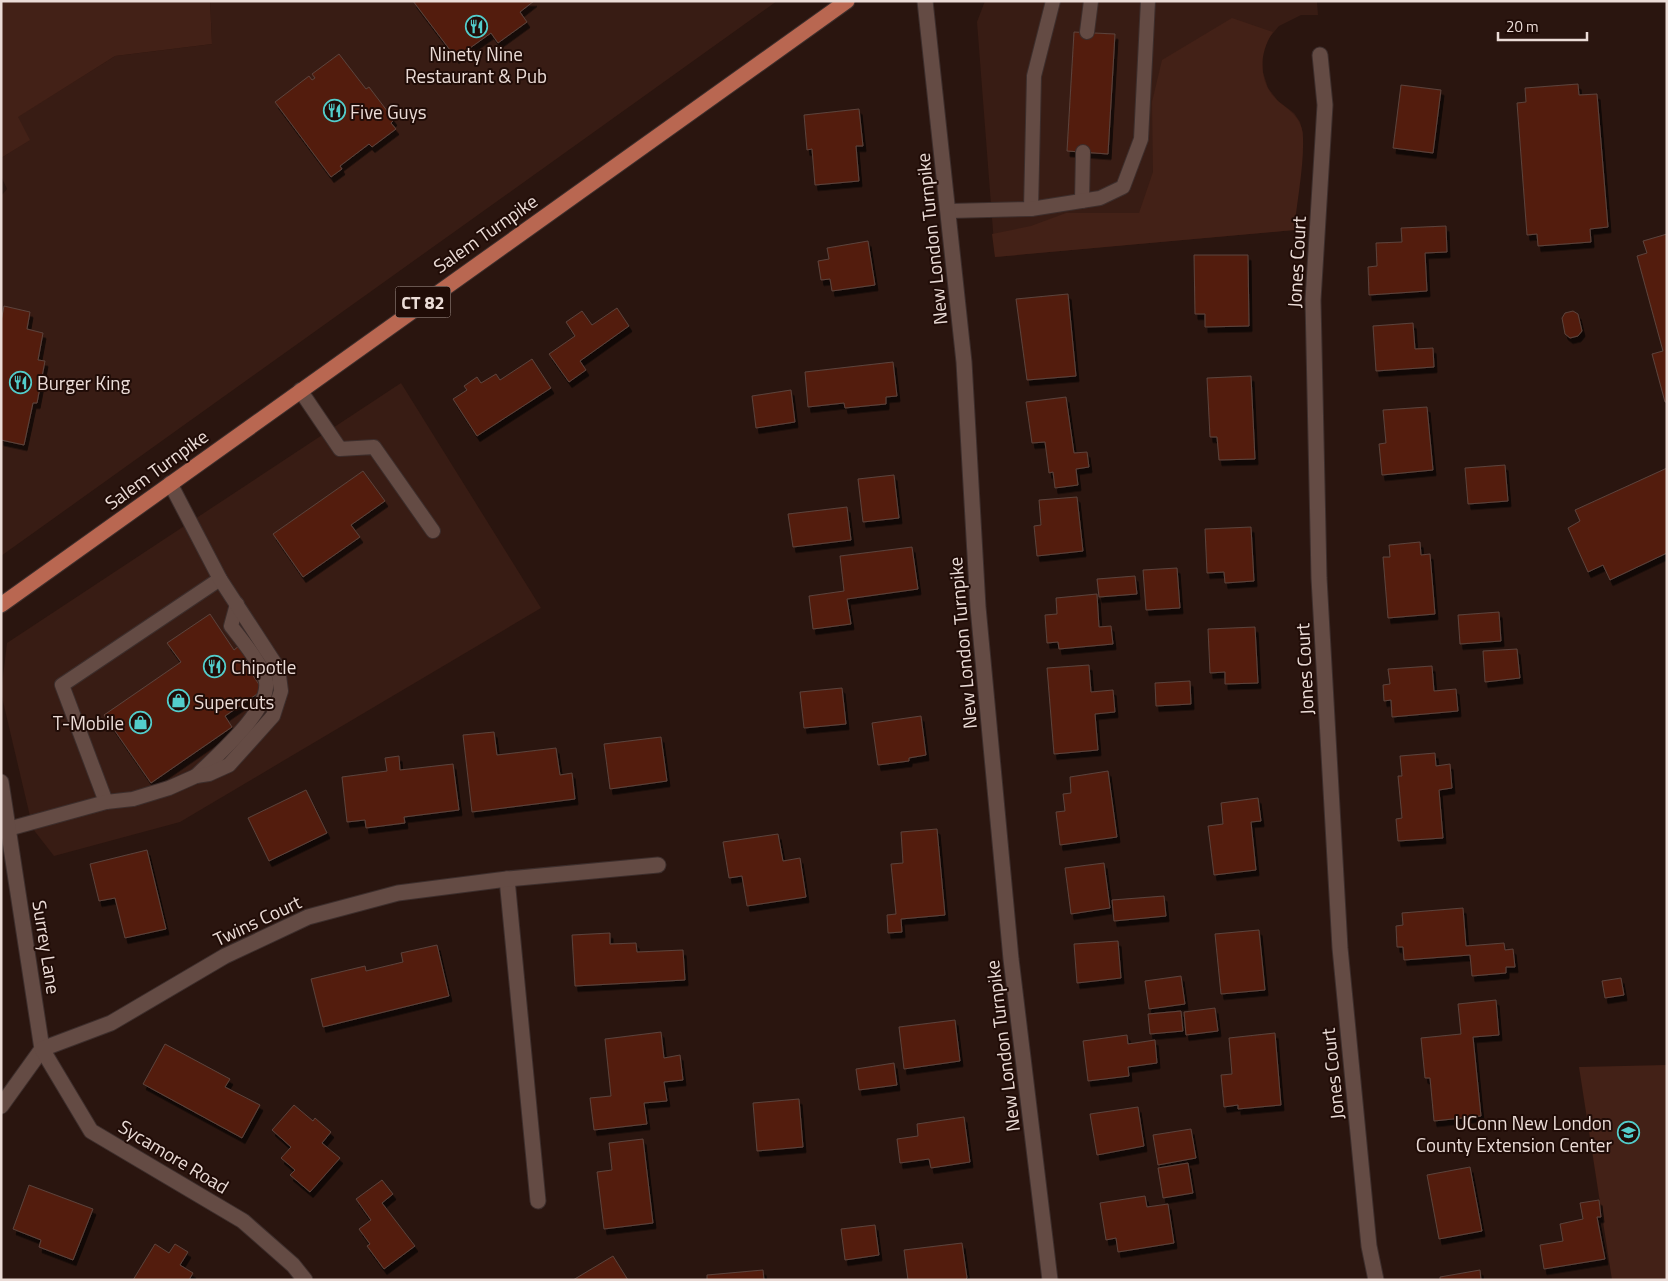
<svg xmlns="http://www.w3.org/2000/svg" width="1668" height="1281" viewBox="0 0 1668 1281" font-family="'Titillium Web',sans-serif">
  <defs>
    <filter id="shadow"><feDropShadow dx="3" dy="5.5" stdDeviation="0" flood-color="#0009"/></filter>
  </defs>
  <rect width="100%" height="100%" fill="#2a150f"/>
  <g fill="#381c14">
    <path d="M210 1H777L1 556V196L7 189 1 176V158L29 140 17 117 115 56 212 44Z"/>
    <path d="M985 1H1321L1317 2 1318 15H1301L1279 26 1268 39 1262 55 1263 72 1268 88 1278 101 1294 113 1300 122 1303 133 1294 230 995 257 977 22Z"/>
    <path d="M401 383 541 608 180 822 54 856 33 829 1 693 7 643Z"/>
  </g>
  <g fill="#432117">
    <path d="M1 1H210L212 44 115 56 18 117 30 140 1 158Z"/>
    <path d="M1232 18 1273 32C1258 54 1258 84 1279 102 1292 112 1303 120 1303 138 1304 166 1297 202 1294 230L995 257 992 234 1031 226 1066 213H1139L1153 172 1152 102 1162 60Z"/>
    <path d="M1667 1065V1280H1612L1579 1067Z"/>
  </g>
  <g fill="#521f10" stroke="#5c433c" filter="url(#shadow)">
    <path d="M413 1H534L520 12 527 22 498 43 491 33 456 58Z"/>
    <path d="M1074 32 1115 34 1108 154 1067 151Z"/>
    <path d="M339 54 366 89 369 87 394 120 391 123 396 129 372 147 369 144 340 166 342 169 331 177 275 102 309 76 312 80 315 78 312 74Z"/>
    <path d="M1578 84 1579 95 1597 94 1608 227 1590 229 1591 242 1538 246 1537 234 1527 235 1517 103 1526 102 1525 88Z"/>
    <path d="M1401 85 1441 90 1433 153 1393 148Z"/>
    <path d="M859 109 863 146H856L859 181 815 185 812 149 807 150 804 115Z"/>
    <path d="M1446 226 1447 252 1425 253 1427 291 1369 295 1368 267 1377 266 1376 243 1402 242 1401 228Z"/>
    <path d="M1667 234V402H1665L1652 354 1663 351 1637 256 1647 253 1643 241Z"/>
    <path d="M868 241 875 285 832 291 830 279 821 280 818 261 829 259 827 248Z"/>
    <path d="M1194 255H1248L1249 326 1205 327V314H1195Z"/>
    <path d="M1068 294 1076 376 1027 380 1016 299Z"/>
    <path d="M4 306 30 312 27 329 43 333 38 360 45 361 37 403H33L24 445 1 440V321Z"/>
    <path d="M617 308 629 326 580 361 586 370 569 382 549 354 575 336 566 322 582 311 592 325Z"/>
    <path d="M1573 311 1578 314 1582 331 1578 336 1570 338 1565 334 1562 318 1565 313Z"/>
    <path d="M1413 323 1415 349 1433 348 1434 367 1376 371 1373 326Z"/>
    <path d="M532 359 551 388 477 436 453 399 467 390 464 386 477 377 481 383 496 374 500 380Z"/>
    <path d="M893 362 897 396 886 397V404L845 408 844 403 808 407 805 372Z"/>
    <path d="M1251 376 1255 459 1219 460 1217 437H1210L1207 378Z"/>
    <path d="M791 390 795 422 756 428 752 396Z"/>
    <path d="M1066 397 1074 453 1087 452 1089 467 1076 469 1078 485 1055 488 1053 472 1049 473 1045 442 1032 443 1026 402Z"/>
    <path d="M1427 407 1433 470 1382 475 1379 444 1386 443 1383 410Z"/>
    <path d="M1505 465 1508 501 1468 504 1465 468Z"/>
    <path d="M1667 468V553L1610 580 1603 565 1588 572 1568 528 1580 521 1575 510Z"/>
    <path d="M363 471 385 501 351 525 360 537 303 577 273 534Z"/>
    <path d="M894 475 899 518 863 522 858 479Z"/>
    <path d="M1077 497 1083 551 1037 556 1034 526 1041 525 1039 500Z"/>
    <path d="M847 507 851 540 793 547 788 514Z"/>
    <path d="M1251 527 1254 581 1225 583 1224 572 1207 573 1205 529Z"/>
    <path d="M1420 542 1421 555 1430 554 1435 614 1388 618 1383 557H1390L1389 545Z"/>
    <path d="M912 547 918 589 847 599 851 624 813 629 809 596 844 591 840 556Z"/>
    <path d="M1177 568 1180 608 1146 610 1143 570Z"/>
    <path d="M1135 576 1137 594 1099 597 1097 579Z"/>
    <path d="M1097 594 1099 627 1111 626 1113 644 1059 649 1058 642 1047 643 1045 615 1057 614 1056 598Z"/>
    <path d="M1499 612 1501 641 1460 644 1458 615Z"/>
    <path d="M210 614 234 650 240 645 249 658 244 663 263 690 225 716 232 727 151 783 104 715 181 662 167 643Z"/>
    <path d="M1255 627 1258 683 1225 684V672L1210 673 1208 629Z"/>
    <path d="M1517 649 1520 678 1485 682 1483 651Z"/>
    <path d="M1089 665 1091 692 1113 690 1115 712 1095 714 1098 750 1054 754 1047 668Z"/>
    <path d="M1432 666 1434 691 1456 689 1458 711 1392 717 1391 700 1384 701 1383 685 1390 684 1388 669Z"/>
    <path d="M1190 681 1191 704 1156 706 1155 683Z"/>
    <path d="M842 688 846 724 804 728 800 692Z"/>
    <path d="M921 716 926 755 909 758V761L878 765 872 723Z"/>
    <path d="M494 732 497 755 556 748 560 775 572 773 575 799 472 812 463 735Z"/>
    <path d="M661 737 667 781 610 789 604 744Z"/>
    <path d="M1435 753 1436 766 1450 764 1452 788 1439 790 1443 838 1398 841 1396 819 1402 818 1398 776H1402L1400 756Z"/>
    <path d="M399 756 400 770 453 764 459 810 404 817 405 823 366 828 365 820 347 822 342 777 387 771 385 758Z"/>
    <path d="M1108 771 1117 837 1060 845 1056 812 1065 811 1063 794 1071 793 1070 777Z"/>
    <path d="M306 790 327 833 269 861 248 818Z"/>
    <path d="M1258 798 1261 821 1251 822 1256 870 1214 875 1208 826 1223 824 1221 803Z"/>
    <path d="M937 829 945 915 901 919 902 932 888 933 887 915 896 914 891 864 903 863 901 832Z"/>
    <path d="M778 834 783 861 800 858 806 897 747 906 742 876 729 878 723 842Z"/>
    <path d="M147 850 166 929 125 938 115 898 99 901 90 864Z"/>
    <path d="M1104 863 1110 908 1071 914 1065 868Z"/>
    <path d="M1164 896 1166 916 1114 921 1112 900Z"/>
    <path d="M1463 908 1466 946 1504 943 1505 950 1513 949 1515 967H1506V973L1472 976 1470 955 1404 960 1403 947H1397L1396 926 1403 925 1402 913Z"/>
    <path d="M1259 930 1265 990 1221 994 1215 934Z"/>
    <path d="M610 933V944L636 943 637 952 683 950 685 980 575 986 572 935Z"/>
    <path d="M1118 941 1121 978 1077 983 1074 944Z"/>
    <path d="M437 945 449 996 323 1027 311 979 365 966 366 971 403 962 401 953Z"/>
    <path d="M1181 976 1185 1004 1149 1009 1145 981Z"/>
    <path d="M1621 978 1624 995 1605 998 1602 981Z"/>
    <path d="M1496 1000 1499 1035 1473 1037 1481 1116 1434 1121 1430 1078H1425L1421 1038 1461 1034 1458 1004Z"/>
    <path d="M1215 1008 1218 1031 1186 1035 1184 1012Z"/>
    <path d="M1181 1011 1183 1031 1150 1034 1148 1014Z"/>
    <path d="M955 1020 960 1061 904 1069 899 1027Z"/>
    <path d="M661 1032 664 1058 680 1055 683 1080 664 1082 667 1101 644 1103 647 1124 594 1130 590 1098 611 1096 605 1039Z"/>
    <path d="M1275 1033 1281 1105 1238 1109V1105L1224 1107 1221 1075 1232 1074 1229 1038Z"/>
    <path d="M1127 1035 1128 1044 1155 1040 1157 1063 1128 1067 1129 1076 1088 1081 1083 1041Z"/>
    <path d="M165 1044 230 1079 225 1087 260 1105 242 1138 143 1084Z"/>
    <path d="M894 1063 897 1085 859 1090 856 1069Z"/>
    <path d="M799 1099 803 1147 757 1151 753 1103Z"/>
    <path d="M294 1105 313 1121 315 1118 331 1132 322 1143 340 1158 310 1192 290 1175 295 1170 281 1158 291 1147 272 1130Z"/>
    <path d="M1138 1107 1144 1146 1097 1155 1090 1114Z"/>
    <path d="M964 1117 970 1162 931 1168 929 1159 900 1163 897 1139 918 1136 917 1124Z"/>
    <path d="M1191 1129 1196 1158 1158 1165 1153 1135Z"/>
    <path d="M643 1139 653 1223 604 1229 597 1172 612 1170 609 1143Z"/>
    <path d="M1188 1163 1193 1193 1163 1198 1158 1168Z"/>
    <path d="M1470 1167 1482 1231 1439 1239 1427 1175Z"/>
    <path d="M382 1180 393 1194 382 1203 415 1246 384 1269 367 1246 370 1244 359 1229 371 1220 356 1199Z"/>
    <path d="M29 1185 93 1209 73 1260 39 1247 41 1240 13 1229Z"/>
    <path d="M1145 1196 1147 1207 1168 1204 1174 1243 1118 1252 1116 1238 1106 1240 1100 1203Z"/>
    <path d="M1599 1200 1601 1217H1597L1605 1259 1544 1269 1540 1245 1563 1241 1560 1224 1583 1219 1580 1203Z"/>
    <path d="M875 1225 879 1255 845 1260 841 1229Z"/>
    <path d="M962 1243 967 1278 965 1280H908L904 1250Z"/>
    <path d="M155 1244 169 1253 175 1244 188 1252 180 1265 193 1273 189 1280H133Z"/>
    <path d="M613 1256 628 1280H573Z"/>
    <path d="M763 1270 764 1280H707V1275Z"/>
    <path d="M1480 1270 1481 1280H1440V1277Z"/>
  </g>
  <g fill="none" stroke-linecap="round" stroke-linejoin="round">
    <defs>
      <g id="lane">
        <path d="M1087 32 1091 1"/>
        <path d="M1082 201 1083 152"/>
        <path d="M1031 209 1034 76 1053 1"/>
        <path d="M949 211 1031 209 1100 198 1123 187 1141 139 1148 1"/>
        <path d="M300 390 340 449 374 447 433 531"/>
        <path d="M196 776C216 756 270 711 266 682 264 666 241 639 231 626L237 604"/>
        <path d="M106 802 62 685 220 579"/>
        <path d="M8 829 106 802 133 799 169 788 196 776 209 774 229 765 273 716 281 691 278 668 220 579 170 483"/>
      </g>
      <g id="street">
        <path d="M1320 55 1325 105 1313 300 1319 578 1340 948 1369 1246 1376 1280"/>
        <path d="M1 782 42 1049 1 1106"/>
        <path d="M507 879 538 1201"/>
        <path d="M305 1280 293 1265 243 1221 91 1131 42 1049 111 1023 225 956 308 917 398 893 507 879 658 865"/>
      </g>
      <path id="secondary" d="M925 1 964 362 978 607 1011 959 1050 1280"/>
      <path id="primary" d="M1 605 847 1"/>
    </defs>
    <use href="#lane" stroke="#3d2e2c" stroke-width="16"/>
    <use href="#street" stroke="#3d2e2c" stroke-width="17"/>
    <use href="#secondary" stroke="#3d2e2c" stroke-width="17"/>
    <use href="#primary" stroke="#3d2e2c" stroke-width="17"/>
    <use href="#lane" stroke="#644b44" stroke-width="14"/>
    <use href="#street" stroke="#644b44" stroke-width="15"/>
    <use href="#secondary" stroke="#644b44" stroke-width="15"/>
    <use href="#primary" stroke="#b96751" stroke-width="15"/>
  </g>
  <defs>
    <symbol id="restaurant-ring" viewBox="-11 -11 22 22"><circle r="9.5" fill="#200c07" stroke="#53cdcb" stroke-width="1.5"/><path d="M-5-6h1v4h1v-4h1v4h1v-4h1v5L-1.5 .5V6h-2V.5L-5-1ZM5-6V6H3V1.5H1.5Q1.5-4 5-6Z" fill="#53cdcb"/></symbol>
    <symbol id="shop-ring" viewBox="-11 -11 22 22"><circle r="9.5" fill="#200c07" stroke="#53cdcb" stroke-width="1.5"/><path d="M-5-2.5h2.3a2.7 3.5 0 0 1 5.4 0H5L5.5 6h-11ZM-1.5-2.5h3a1.5 2.3 0 0 0-3 0Z" fill="#53cdcb"/></symbol>
    <symbol id="university-ring" viewBox="-11 -11 22 22"><circle r="9.5" fill="#200c07" stroke="#53cdcb" stroke-width="1.5"/><path d="M0-5L7-2L0 1L-7-2ZM-4 1L0 2.5L4 1V4Q0 6-4 4Z" fill="#53cdcb"/></symbol>
  </defs>
  <g fill-rule="evenodd">
    <use href="#restaurant-ring" x="464" y="14" width="25" height="25"/>
    <use href="#restaurant-ring" x="322" y="98" width="25" height="25"/>
    <use href="#restaurant-ring" x="8" y="370" width="25" height="25"/>
    <use href="#restaurant-ring" x="202" y="654" width="25" height="25"/>
    <use href="#shop-ring" x="166" y="688" width="25" height="25"/>
    <use href="#shop-ring" x="128" y="710" width="25" height="25"/>
    <use href="#university-ring" x="1616" y="1120" width="25" height="25"/>
  </g>
  <g text-anchor="middle" dominant-baseline="central" stroke-width="4" stroke-linejoin="round" paint-order="stroke">
    <rect fill="#200c07" stroke="#ae9e99" stroke-width="1" x="395.5" y="286.5" width="55" height="31" rx="4"/>
    <g font-size="18" font-weight="bold" fill="#ebdcd7">
      <text x="423" y="302">CT 82</text>
    </g>
    <g font-size="19" fill="#ebdcd7" stroke="#200c07" text-anchor="start">
      <text x="476" y="53" text-anchor="middle">Ninety Nine<tspan x="476" dy="22">Restaurant &amp; Pub</tspan></text>
      <text x="350" y="111">Five Guys</text>
      <text x="37" y="382">Burger King</text>
      <text x="231" y="666">Chipotle</text>
      <text x="194" y="701">Supercuts</text>
      <text x="124" y="722" text-anchor="end">T-Mobile</text>
      <text x="1612" y="1122" text-anchor="end">UConn New London<tspan x="1612" dy="22">County Extension Center</tspan></text>
    </g>
    <g font-size="19" fill="#ebdcd7" stroke="#200c07">
      <text transform="translate(485 233) rotate(-35)">Salem Turnpike</text>
      <text transform="translate(931 239) rotate(-96)">New London Turnpike</text>
      <text transform="translate(1296 262) rotate(-87)">Jones Court</text>
      <text transform="translate(156 469) rotate(-36)">Salem Turnpike</text>
      <text transform="translate(962 643) rotate(-95)">New London Turnpike</text>
      <text transform="translate(1304 669) rotate(-93)">Jones Court</text>
      <text transform="translate(257 920) rotate(-25)">Twins Court</text>
      <text transform="translate(47 947) rotate(81)">Surrey Lane</text>
      <text transform="translate(1002 1046) rotate(-97)">New London Turnpike</text>
      <text transform="translate(1332 1074) rotate(-96)">Jones Court</text>
      <text transform="translate(174 1156) rotate(31)">Sycamore Road</text>
    </g>
  </g>
  <rect width="1668" height="1281" fill="none" stroke="#ebdcd7" stroke-width="5"/>
  <path d="M1498 32v8h89v-8" fill="none" stroke="#ebdcd7" stroke-width="2.5"/>
  <text x="1506" y="32" font-size="15" fill="#ebdcd7" stroke="#200c07" stroke-width="4" paint-order="stroke">20 m</text>
</svg>
